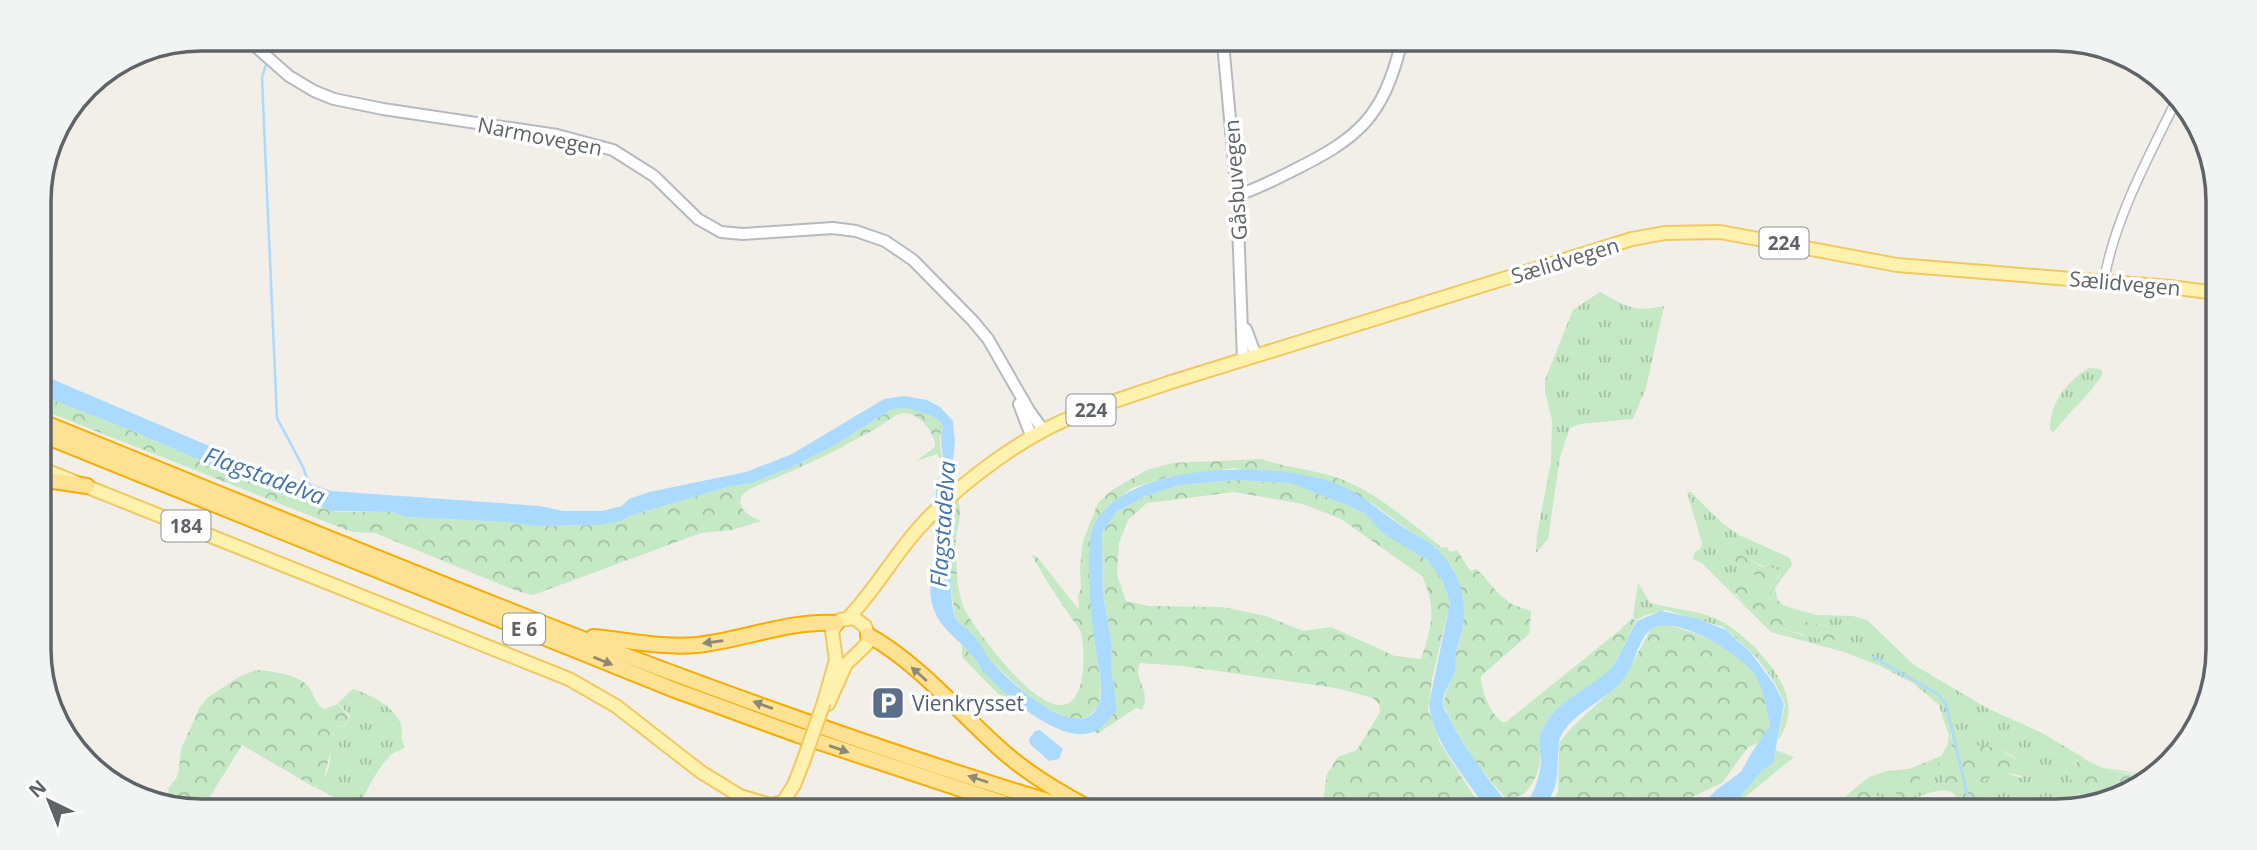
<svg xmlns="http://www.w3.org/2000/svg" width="2257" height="850" viewBox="0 0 2257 850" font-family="'Open Sans',sans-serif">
  <defs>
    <pattern id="grass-tufts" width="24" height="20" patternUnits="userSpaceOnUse" patternTransform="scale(1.75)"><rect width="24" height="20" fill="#c5e8c5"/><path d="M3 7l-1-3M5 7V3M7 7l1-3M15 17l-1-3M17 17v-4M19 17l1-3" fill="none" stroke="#a3c0a4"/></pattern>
    <pattern id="forest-crowns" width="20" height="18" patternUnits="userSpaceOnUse" patternTransform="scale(1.75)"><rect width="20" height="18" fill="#c5e8c5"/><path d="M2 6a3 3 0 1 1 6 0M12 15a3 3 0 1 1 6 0" fill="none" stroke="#a3c0a4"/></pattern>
  </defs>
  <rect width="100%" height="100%" fill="#f1efe8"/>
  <g fill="url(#grass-tufts)" fill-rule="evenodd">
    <path d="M1600 292C1626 306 1634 313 1664 306L1646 388 1633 419 1580 424 1570 428 1560 457 1548 539 1536 553 1537 535 1551 461 1552 420 1545 391V380L1573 310Z"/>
    <path d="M2089 368 2100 369 2103 372C2096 390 2067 413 2054 432L2050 430C2049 404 2067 381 2089 368Z"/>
    <path d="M1687 492H1691L1723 524 1739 535 1790 558 1792 565 1775 588 1777 598 1783 605 1798 610 1817 615 1853 616 1867 620 1914 665 1987 708 2042 733 2089 761 2104 768 2156 776 2109 771 2085 759H2077L2075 766 2081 788 2091 802 2084 805 2080 794 2071 796 2069 807 2072 809 2067 811H1987L1981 797 1979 783 2004 772 2021 778 2020 762C2004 746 1986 749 1967 744L1959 731H1954C1949 737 1950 741 1953 748 1946 769 1956 791 1962 811 1960 807 1959 800 1956 796 1943 778 1898 810 1883 810L1877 795 1829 810 1869 777 1886 771 1909 769 1941 756 1947 746 1949 736 1939 705 1913 683 1880 666 1844 652 1771 632 1702 563 1693 559 1695 552 1700 549 1702 543ZM1739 555 1780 574 1770 590C1775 602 1781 611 1794 612L1802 621 1831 627 1805 636 1772 626 1735 595 1739 583C1747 584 1752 584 1756 575Z"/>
    <path d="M1638 583 1650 603C1671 609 1693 609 1714 618 1741 628 1784 672 1788 702 1790 716 1786 726 1780 738L1778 739 1785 704 1775 683 1757 658 1739 641 1723 627 1666 610 1646 615 1636 620 1633 617Z"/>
    <path d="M353 689C369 694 396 707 401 725 403 734 400 739 405 747 400 751 395 751 391 755 378 767 368 788 360 804H346L315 787C330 778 333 755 329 738L337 727 345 726 350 716 338 703Z"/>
  </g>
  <g fill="url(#forest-crowns)" fill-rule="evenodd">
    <path d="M40 395 130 430 260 486 292 498 308 501 321 508 337 512H392L406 517 506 522 535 526 599 525 621 521 630 516 727 487 752 483 792 467 833 446 892 409 908 408 917 410 939 419 943 426C942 430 940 433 940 437 939 452 947 465 939 479L940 459 937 454 916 461 935 447C936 433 920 414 905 413 894 413 882 426 872 431 850 442 828 455 805 465 785 475 764 481 745 492 732 505 749 517 761 521L732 530 701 533 533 595 517 591 375 533 352 532 326 522 40 409Z"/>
    <path d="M1262 459C1284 467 1309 469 1332 476 1373 489 1409 521 1442 548L1447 547 1450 552 1457 550 1470 571 1477 569 1500 595 1513 605 1531 611 1529 634 1481 676C1480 690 1491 714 1502 722H1506L1620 630 1632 618 1636 621C1628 635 1622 652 1613 665 1595 692 1556 697 1542 730 1537 741 1541 750 1540 762 1539 772 1531 789 1522 795 1518 797 1511 798 1506 799L1477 764 1461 739 1443 705 1446 692 1455 671 1456 652 1462 632 1454 570 1436 548 1408 530 1372 503 1235 468 1168 477 1132 488 1107 507 1094 525V638L1101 687 1098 707 1087 717 1074 720 1038 704 988 659 974 635 963 627 954 615 948 548 951 504 957 499C964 511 957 526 956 540 956 562 956 596 967 614 981 636 1063 753 1081 683 1084 673 1085 640 1080 630 1077 624 1071 619 1068 613 1055 594 1042 574 1031 554L1038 558 1079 610 1078 595 1081 589 1080 567 1083 541 1098 503 1112 490 1147 470 1173 463Z"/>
    <path d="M1236 480 1290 483 1344 504 1364 513 1385 534 1427 560 1443 581 1450 603 1432 679 1428 709 1440 743 1482 809 1322 808 1327 774 1338 757 1357 750 1380 712 1379 704 1373 698 1336 688 1183 666 1140 663C1132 681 1152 689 1142 710L1136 708 1097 734 1094 731 1104 725 1117 709 1111 667 1112 646 1103 595 1102 532 1117 512 1143 497 1180 485ZM1234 492 1303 504 1341 519 1422 576C1437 609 1432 627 1421 659L1395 656 1331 627 1303 631 1266 616 1223 607 1149 606 1126 601 1117 575 1119 543 1128 520 1147 503Z"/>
    <path d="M1739 554 1762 567 1776 568 1780 573 1770 590C1775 601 1781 611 1794 612L1802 621 1831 627 1836 632V638L1831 642 1772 626 1739 598 1734 590 1739 583C1747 584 1752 584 1756 575L1742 572 1734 559Z"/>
    <path d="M1664 624C1696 632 1745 650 1760 683 1765 696 1767 713 1770 727L1761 742 1748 747 1722 783 1692 797 1678 810 1546 809 1558 792 1559 743 1572 727 1623 680 1651 629Z"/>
    <path d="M962 645 975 658 979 666 1022 706 1016 712 962 657Z"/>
    <path d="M256 670C272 671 298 674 309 687 315 695 314 703 324 709L338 704 349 717 345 725 337 727 329 738 331 749 323 782 314 787 242 745 206 803H167L169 787 176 779 179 770 181 749 200 707 207 698 239 677Z"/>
    <path d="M1954 731H1959L1967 744C1976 746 1984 745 1991 747 2006 751 2016 761 2029 766L2030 772 2028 777 2004 772 1979 783 1981 797 1987 811H1962L1955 794 1946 788 1938 762 1950 758 1953 748 1950 742Z"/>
    <path d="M1775 750 1794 757 1739 802 1735 810H1729L1762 771 1773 763Z"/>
    <path d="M2079 757 2109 771 2155 778 2091 802 2089 797 2070 779Z"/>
    <path d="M1911 769 1919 773 1920 782 1914 798 1905 801 1888 786 1887 780 1892 771Z"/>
    <path d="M1862 784 1877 795 1883 810H1831Z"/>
  </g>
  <g fill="#aadaff">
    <path d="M40 374 261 468 280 473 331 491 540 506 563 511H602L622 506 629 499 649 492 746 472 792 454 884 399 904 396 927 400 940 407 953 421 955 442 951 476 948 548 951 551C951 565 950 607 955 617 960 626 969 629 975 637 981 644 984 653 990 660 1005 678 1079 747 1098 706 1105 690 1098 668 1096 651 1092 623 1083 548 1094 525 1127 459 1283 460 1341 486 1365 496 1384 515 1406 529 1416 536 1429 541 1438 550 1460 573 1468 600 1462 631 1460 638 1457 645 1456 653 1455 660 1457 667 1454 674 1450 684 1441 695 1443 706 1444 710 1449 716 1451 721 1466 751 1486 776 1507 803L1528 801C1535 791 1541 772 1541 760 1540 749 1537 739 1543 728 1557 699 1590 690 1611 668 1618 661 1630 632 1637 621L1661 611 1695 618 1726 630 1751 653 1774 684 1784 704 1773 763 1762 771 1729 810H1689L1706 801 1716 790 1741 772 1752 752 1770 726C1766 708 1764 686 1752 671 1738 653 1671 611 1650 630 1636 643 1635 666 1622 681 1605 701 1570 714 1560 738 1558 742 1559 750 1558 754 1557 779 1558 788 1543 809H1485C1466 775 1433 745 1429 704L1450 603 1443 581 1427 560 1384 534 1364 513 1344 504 1290 483 1236 480 1180 485 1143 497 1117 512 1102 532 1103 595 1112 646 1111 667 1117 709C1109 719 1103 729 1090 733 1057 743 999 691 980 667 977 663 975 658 971 654 958 639 941 629 934 610 924 584 937 552 938 526 939 513 935 501 936 489 936 480 942 474 943 464 944 451 938 440 943 428L941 422 932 416 908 408 892 409 833 446 792 467 752 483 727 487 630 516 621 521 599 525 535 526 506 522 406 517 392 512 330 511 308 501 292 498 260 486 130 430 40 395Z"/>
    <path d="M1040 730 1063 749 1059 759 1049 761 1030 744 1029 739 1035 731Z"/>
  </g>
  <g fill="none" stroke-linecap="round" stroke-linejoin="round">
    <g stroke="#aadaff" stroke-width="2.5">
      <path d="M269 56 274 39"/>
      <path d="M267 62 262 77 263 102 277 418 303 467 309 484"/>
      <path d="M1873 657 1938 694 1946 704 1971 811"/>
    </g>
    <defs>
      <path id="street" d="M2104 281C2114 219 2151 152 2179 95"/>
      <g id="secondary">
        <path d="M247 39 289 76 314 91 334 99 383 109 557 135 613 150 654 176 698 219 721 232 743 234 833 228 856 231 885 241 913 260 973 321 988 339 1030 412 1044 431"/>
        <path d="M1223 43 1237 195 1243 360"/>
        <path d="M1237 195C1256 190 1275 179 1292 171 1359 138 1383 117 1401 44"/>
        <path d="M1246 329 1256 356"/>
        <path d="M1019 404 1032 438"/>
      </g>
      <g id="primary">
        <path d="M40 468 569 679 616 706 701 772 740 796 770 805 788 802 797 806"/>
        <path d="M849 617C875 590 893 557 918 529 951 491 1004 451 1048 428 1086 409 1128 397 1168 383L1632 239 1665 233 1720 232 1897 265 2170 287 2216 293"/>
        <path d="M824 702 836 660 832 631 840 620 854 618 865 626 868 635 867 644 846 664 828 704"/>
        <path d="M783 802 794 785 803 762"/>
      </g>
      <g id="highway">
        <path d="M40 421C379 558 716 702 1067 807"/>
        <path d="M40 434 672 689 798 735 1015 807"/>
        <path d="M40 479 87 486"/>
        <path d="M868 635C918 663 956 709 998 747 1025 772 1055 790 1087 807"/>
        <path d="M593 637C628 640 661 648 697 645 744 640 788 620 836 623"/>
      </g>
    </defs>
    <use href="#street" stroke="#b5b8bc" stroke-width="11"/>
    <use href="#secondary" stroke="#b6babf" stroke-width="14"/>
    <use href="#primary" stroke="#f2c960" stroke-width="16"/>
    <use href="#highway" stroke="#f9ab00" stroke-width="18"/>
    <use href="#street" stroke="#fff" stroke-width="8"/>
    <use href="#secondary" stroke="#fff" stroke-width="10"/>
    <use href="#primary" stroke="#fff2af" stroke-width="12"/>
    <use href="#highway" stroke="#fde293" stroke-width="14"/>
    <defs>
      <path id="primary-bridge" d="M803 762 824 702"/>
    </defs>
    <use href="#primary-bridge" stroke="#f2c960" stroke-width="16" stroke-linecap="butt"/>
    <use href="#primary-bridge" stroke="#fff2af" stroke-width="12"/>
  </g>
  <defs><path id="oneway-solid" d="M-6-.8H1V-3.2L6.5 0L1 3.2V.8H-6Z" transform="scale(1.75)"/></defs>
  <g fill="#8e8975">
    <use href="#oneway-solid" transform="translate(713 642) rotate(172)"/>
    <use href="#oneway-solid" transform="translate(603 661) rotate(22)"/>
    <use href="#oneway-solid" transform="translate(919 674) rotate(-138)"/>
    <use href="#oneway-solid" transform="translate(763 705) rotate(-160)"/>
    <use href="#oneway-solid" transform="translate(839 749) rotate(19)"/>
    <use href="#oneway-solid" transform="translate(978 779) rotate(-162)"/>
  </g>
  <defs>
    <symbol id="parking-square" viewBox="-11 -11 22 22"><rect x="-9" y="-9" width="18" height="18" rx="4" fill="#5c6f8a" stroke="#fff"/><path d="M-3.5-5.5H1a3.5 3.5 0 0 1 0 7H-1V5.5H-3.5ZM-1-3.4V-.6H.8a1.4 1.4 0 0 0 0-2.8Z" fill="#fff"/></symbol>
  </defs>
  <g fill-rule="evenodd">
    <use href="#parking-square" x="869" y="684" width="38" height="38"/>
  </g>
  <g text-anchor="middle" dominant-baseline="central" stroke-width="7" stroke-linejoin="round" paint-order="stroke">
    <g fill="#fff" stroke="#8f9295" stroke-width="2">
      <rect x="1759.5" y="227.5" width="49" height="31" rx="5"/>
      <rect x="1066.5" y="394.5" width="49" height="31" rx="5"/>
      <rect x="161.5" y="510.5" width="49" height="31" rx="5"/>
      <rect x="503" y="613.5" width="42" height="31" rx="5"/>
    </g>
    <g font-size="19" font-weight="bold" fill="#5f6368">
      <text x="1784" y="243">224</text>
      <text x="1091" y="410">224</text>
      <text x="186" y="526">184</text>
      <text x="524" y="629">E 6</text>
    </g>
    <g font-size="21" fill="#5f6368" stroke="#fff">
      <text transform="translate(540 136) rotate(11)">Narmovegen</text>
      <text transform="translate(1235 180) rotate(-94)">Gåsbuvegen</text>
      <text transform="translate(1565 260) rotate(-17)">Sælidvegen</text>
      <text transform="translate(2125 283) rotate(5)">Sælidvegen</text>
    </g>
    <g font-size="21" fill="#4e5e75" stroke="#fff" text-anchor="start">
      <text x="912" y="703">Vienkrysset</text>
    </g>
    <g font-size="23" font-style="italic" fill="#4174aa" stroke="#fff">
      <text transform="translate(265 475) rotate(20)">Flagstadelva</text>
      <text transform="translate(942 524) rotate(-86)">Flagstadelva</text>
    </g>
  </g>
  <path d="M0 0H2257V850H0ZM201 51H2056A150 150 0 0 1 2206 201V649A150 150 0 0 1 2056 799H201A150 150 0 0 1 51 649V201A150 150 0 0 1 201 51Z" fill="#f2f3f3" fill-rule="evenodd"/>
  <path fill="none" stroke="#5f6368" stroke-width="3.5" d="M201 51H2056A150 150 0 0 1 2206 201V649A150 150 0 0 1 2056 799H201A150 150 0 0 1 51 649V201A150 150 0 0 1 201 51Z"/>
  <g transform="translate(49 801) rotate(317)" stroke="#ffffff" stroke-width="5" paint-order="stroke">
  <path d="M0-5L12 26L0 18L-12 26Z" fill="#5f6368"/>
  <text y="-10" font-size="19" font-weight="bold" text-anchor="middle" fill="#5f6368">N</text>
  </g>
</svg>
